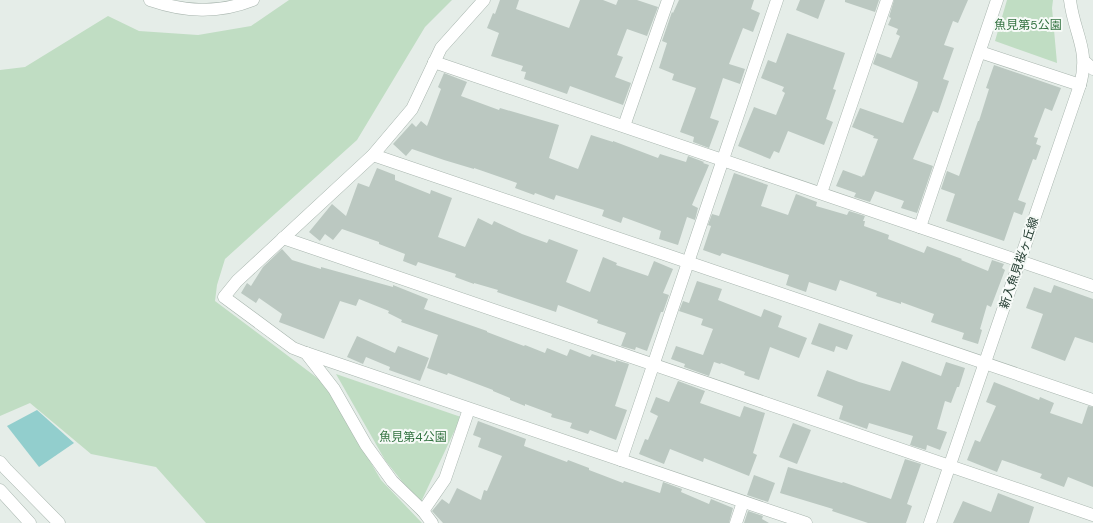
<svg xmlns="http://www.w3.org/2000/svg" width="1093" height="523" viewBox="0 0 1093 523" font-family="'DM Sans','Noto Sans JP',sans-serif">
  <rect width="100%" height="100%" fill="#e5ede8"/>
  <g fill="#c0ddc3">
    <path d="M289 0H452L425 27 357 140 225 259 217 285 215 301 324 383 381 480 422 523H206L156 467 91 454 30 403 0 416V70L25 67 108 16 139 31 198 35 251 26Z"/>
    <path d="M1007 0H1053L1052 8 1057 63 995 41Z"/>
    <path d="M336 374 461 417 420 504 385 460Z"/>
  </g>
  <path fill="#92cecd" d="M37 410 74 443 39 467 7 426Z"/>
  <g fill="#bbc8c1">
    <path d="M500 0H519L516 9 569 28 580 0H603L616 5 618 0H637L658 7 647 36 627 29 617 55 623 57 615 77 631 83 623 105 570 86 567 94 524 79 526 72 521 71 523 66 491 56 499 33 487 28 493 13 495 14Z"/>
    <path d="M679 0H754L751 9 760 13 753 32 743 28 729 64 745 69 740 84 723 78 710 118 719 121 709 148 693 142 694 137 680 132 696 88 672 80 674 74 659 68 667 43 662 41 672 12 673 13Z"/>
    <path d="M800 0H825L818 19 796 10Z"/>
    <path d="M845 0H879L875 12 845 2Z"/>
    <path d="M894 0H968L958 23 953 21 944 45 954 48 943 79 949 81 938 113 933 111 913 159 933 166 917 213 901 208 904 201 875 191 870 202 854 197 856 193 836 186 843 170 862 177 863 175 864 176 878 139 873 138 874 136 852 127 860 108 903 123 917 87 918 82 873 64 877 53 891 58 900 36 896 34 898 29 888 25 891 18 889 17Z"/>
    <path d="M787 33 845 53 833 89 836 90 826 119 833 122 824 145 788 131 779 153 774 151 770 159 738 146 754 107 776 115 785 93 782 91 784 87 761 78 768 60 776 63Z"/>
    <path d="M994 65 1061 88 1052 111 1045 108 1034 137 1038 138 1036 144 1041 146 1036 160 1033 159 1018 200 1026 203 1022 215 1014 212 1004 241 946 221 955 194 941 189 947 171 959 176 978 121H979L989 89 986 88Z"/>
    <path d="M444 73 467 82 461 96 499 110 500 108 559 125 549 158 578 169 591 135 613 142V141L658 158 660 154 686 162 688 156 704 162 703 163 709 165 692 205 698 208 695 220 687 217 678 245 659 239 661 231 623 217 621 223 602 216 604 210 556 195 554 200 535 193 534 195 515 188 517 183 474 168V169L444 160 412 149 406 156 393 144 412 123 416 127 421 121 427 126 441 89 438 87Z"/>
    <path d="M377 168 395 175V180L430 194 431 190 452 198 438 237 465 247 478 218 492 225 494 221 522 234 547 243 549 239 578 250 566 282 590 292 603 257 617 263 616 265 648 276 654 261 673 269 663 293 669 295 663 312H661L647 351 636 347 635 350 621 346 626 333 597 323 598 320 558 305 556 312 497 292 498 290 474 283V284L455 277 456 274 418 262 416 266 403 261 405 254 379 244V242L342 229 333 240 325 234 320 241 309 232 332 204 346 216 358 183 369 187Z"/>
    <path d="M734 173 768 185 761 206 788 215 796 194 817 202 816 206 847 215 849 211 865 216 863 221H865L864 226 889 235 888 239 924 253 927 246 962 259 961 260 988 271 992 260 1004 264 1002 268 1005 270 991 307 987 305 980 329 982 330 978 344 962 339 964 333 931 322 934 314 901 302V304L876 296 877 293 840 280 836 291 809 282 806 292 786 285 789 275 722 253 720 256 703 250 711 226 708 225 712 214 719 216Z"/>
    <path d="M282 249 292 260 321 269V267L393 287V285L428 299 424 309 487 331V332L524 346 525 345 545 353 547 348 567 356 570 349 590 357 592 354 616 362V360L629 364 615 406 627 410 616 440 590 430 588 434 570 428 572 423 551 417 552 414 525 404V406L510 400V398L493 391V390L448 373 447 375 427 368 438 335 401 322 402 320 388 313 389 311 359 299 356 306 340 301 324 339 279 322 282 314 259 298 256 303 241 293 247 283 251 286 263 267Z"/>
    <path d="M697 281 722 289 718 300 761 317 764 309 782 316 778 327 807 338 799 358 770 347 759 380 744 375 745 372 721 363 720 364 714 362 709 376 684 367 685 364 671 359 676 346 703 355 713 329 701 325 703 319 679 311 683 301 689 303Z"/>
    <path d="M1054 285 1093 299V343L1075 337 1065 361 1031 348 1043 314 1026 308 1034 287 1051 293Z"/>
    <path d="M819 323 853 335 847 350 836 346 834 352 811 344Z"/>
    <path d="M357 336 395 353 398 346 429 358 420 381 389 370 390 367 366 357 363 364 347 357Z"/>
    <path d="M902 361 941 376 946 362 965 368 959 387H957L951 403 945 401 937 429 947 432 940 450 927 445 926 450 910 445 913 436 869 423 867 429 839 419 843 406 817 396 827 370 859 382 890 391Z"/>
    <path d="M678 381 705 391 700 403 740 417 744 406 765 413 753 453 757 455 749 476 704 458 703 462 670 449 664 464 639 454 645 439 648 440 658 416 650 412 656 397 669 402Z"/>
    <path d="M994 382 1039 400 1040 397 1054 403 1050 413 1082 424 1088 406 1093 407V487L1068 477 1064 487 1040 478 1042 474 1002 460 997 472 967 460 975 440 980 442 996 406 986 402Z"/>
    <path d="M478 421 526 439 524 446 567 462 568 460 589 468V470L623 483 624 481 660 493 663 482 682 489 681 492 709 504 711 499 733 508 729 523H443L432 511 442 499 449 504 457 488 481 500 484 490 487 491 502 456 478 447 481 438 473 435Z"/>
    <path d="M793 423 811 430 797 464 779 457Z"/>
    <path d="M905 459 921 464 907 504 912 506 906 523H868L832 511 833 509 780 493 788 467 842 483 843 482 891 499Z"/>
    <path d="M754 475 775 483 768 502 747 495Z"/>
    <path d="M998 493 1034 507 1029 523H953L963 501 991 512Z"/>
    <path d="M748 511 763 516 762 519 769 523H744Z"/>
  </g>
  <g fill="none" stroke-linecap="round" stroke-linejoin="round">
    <defs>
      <g id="minor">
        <path d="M484 0 441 48 412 109 373 155 237 281 224 297 293 348 306 353 806 523"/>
        <path d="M980 52 1080 85"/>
        <path d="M1084 61 1093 69"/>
        <path d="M434 62 1093 286"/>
        <path d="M624 126 668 0"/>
        <path d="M821 193 887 0"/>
        <path d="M920 227 997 0"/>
        <path d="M283 238 1093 515"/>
        <path d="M306 353 334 389 366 445 392 481 423 511"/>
        <path d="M621 460 777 0"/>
        <path d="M432 523 423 511 445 479 469 409"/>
        <path d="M736 523 743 502"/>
      </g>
      <g id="tertiary">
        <path d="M150 0C185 12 218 14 253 0"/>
        <path d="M373 155 1093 400"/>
        <path d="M0 462 6 469 59 523"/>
        <path d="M0 490 30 523"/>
        <path d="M930 523 1080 85C1090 49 1074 34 1070 0"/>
      </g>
    </defs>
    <use href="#minor" stroke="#a8b5ae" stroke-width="13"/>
    <use href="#tertiary" stroke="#a8b5ae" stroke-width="13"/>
    <use href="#minor" stroke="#fff" stroke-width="12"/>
    <use href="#tertiary" stroke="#fff" stroke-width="12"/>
  </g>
  <g text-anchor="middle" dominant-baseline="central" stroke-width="4" stroke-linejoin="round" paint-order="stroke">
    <g font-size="12" fill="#327240" stroke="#f6faf7">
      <text x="1028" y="25">魚見第5公園</text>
      <text x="413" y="437">魚見第4公園</text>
    </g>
    <g font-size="12" fill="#253e33" stroke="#f6faf7">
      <text transform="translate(1019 263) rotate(-71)">新入魚見桜ヶ丘線</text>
    </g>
  </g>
</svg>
